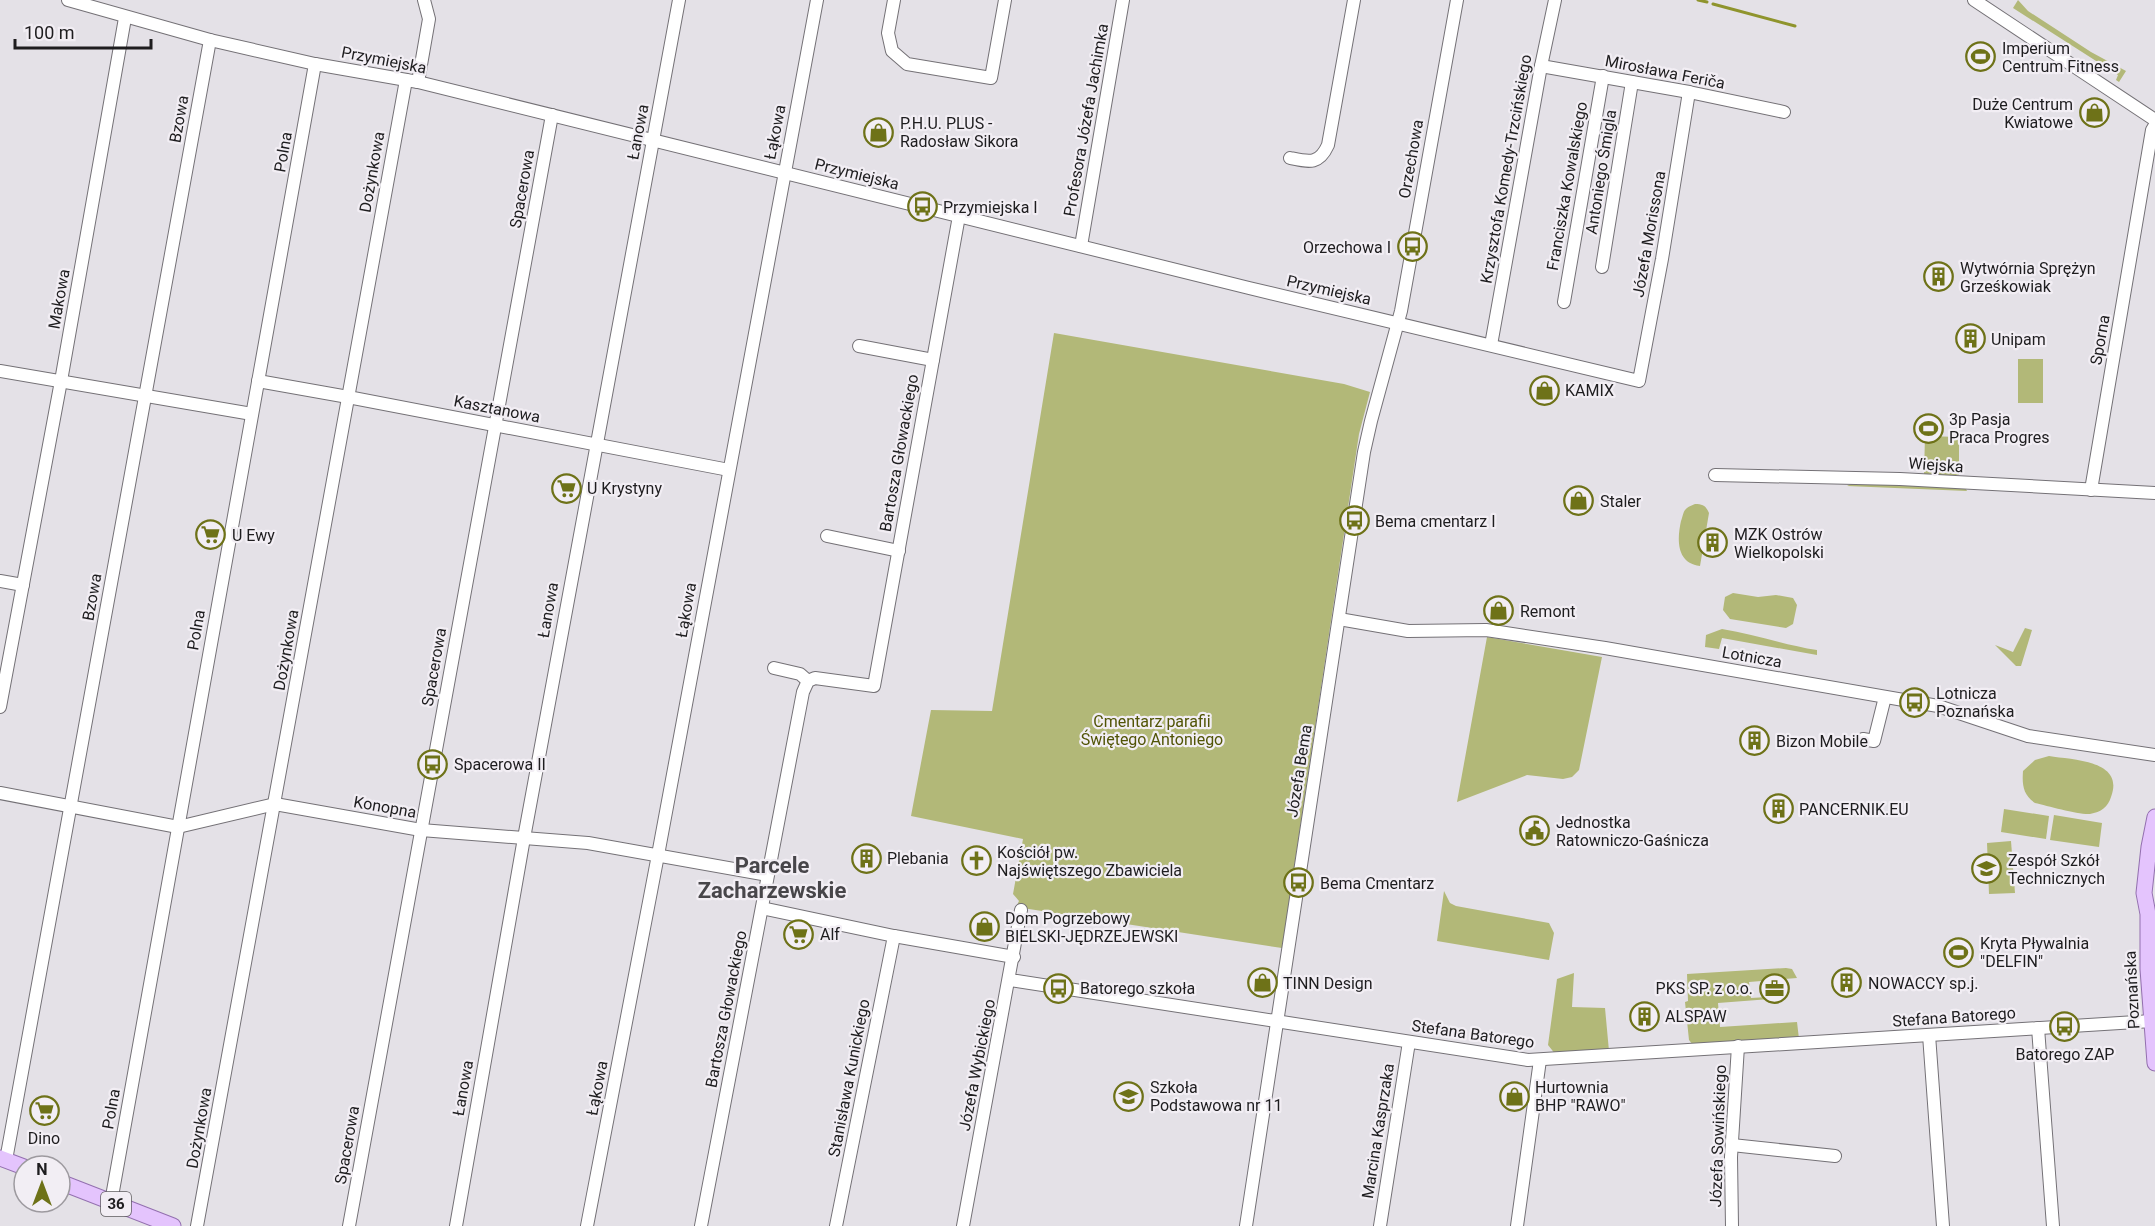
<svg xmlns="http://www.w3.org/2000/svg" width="2155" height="1226" viewBox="0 0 2155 1226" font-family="Roboto,sans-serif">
  <rect width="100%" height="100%" fill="#e4e1e7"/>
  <g fill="#b2b878">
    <path d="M2018 0 2028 11 2091 52 2126 71 2119 82 2116 80 2118 75 2013 8Z"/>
    <path d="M1054 333 1344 384 1370 392 1359 434 1282 948 1016 907 1019 901 1013 894 1023 839 911 816 931 710 992 711Z"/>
    <rect x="2018" y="359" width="25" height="44"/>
    <path d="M1925 436 1959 437V475H1924Z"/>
    <path d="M1853 483 1965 487 1967 491 1847 486Z"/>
    <path d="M1695 504C1703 504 1706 506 1709 513L1700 566C1676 563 1677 539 1681 521 1683 516 1683 511 1687 508 1689 506 1693 505 1695 504Z"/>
    <path d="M1733 593 1758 597 1776 595 1793 598 1797 605 1793 624 1786 628 1730 619 1723 610 1725 597Z"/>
    <path d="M2025 628 2032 630 2021 666H2016L1995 645 2013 652Z"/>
    <path d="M1722 629C1754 634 1785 645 1817 650V655L1722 638 1719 649 1705 647 1706 635Z"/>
    <path d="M1487 637 1602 657 1579 770 1572 777 1563 779 1527 775 1457 802Z"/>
    <path d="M2049 756C2073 760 2125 760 2111 797 2108 807 2101 812 2090 814 2079 815 2048 806 2035 803 2023 795 2022 785 2023 771L2035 760Z"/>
    <path d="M2004 809 2049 816 2046 839 2001 832Z"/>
    <path d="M2054 815 2102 823 2099 847 2050 840Z"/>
    <path d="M2011 841 2015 893 1989 894 1987 843Z"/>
    <path d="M1444 891 1450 903 1456 906 1549 923 1554 933 1549 960 1437 941Z"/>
    <path d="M1786 968 1792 969 1797 978 1749 982 1751 998 1783 996V998L1718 1003 1720 1027 1797 1022 1799 1039 1693 1045 1689 1040 1685 1002 1688 1001 1687 974Z"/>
    <path d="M1574 973 1572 1007 1605 1008 1609 1051 1556 1055 1548 1045 1557 979Z"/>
  </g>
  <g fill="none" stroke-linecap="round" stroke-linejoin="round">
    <g stroke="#8f942d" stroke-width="3">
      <path d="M1698 0 1707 2"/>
      <path d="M1713 4 1795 26"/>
    </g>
    <defs>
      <g id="minor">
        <path d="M68 0 210 40 315 64 418 82 1249 288 1639 381 1662 259 1689 92"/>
        <path d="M894 0 888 33 892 51 907 64 991 78 1005 0"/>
        <path d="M1974 0 2155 120"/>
        <path d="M1541 66 1689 92 1784 112"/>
        <path d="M418 82 429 19 424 0"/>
        <path d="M1290 158C1309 162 1319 165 1328 145L1354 0"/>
        <path d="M1081 246 1123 0"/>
        <path d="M1602 267 1632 82"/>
        <path d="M1564 302 1603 76"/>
        <path d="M1491 345 1541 66 1555 0"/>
        <path d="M859 346 933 360"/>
        <path d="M0 371 252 414"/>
        <path d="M258 381 348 397 729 470"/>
        <path d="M1715 475 1900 479 2155 493"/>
        <path d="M2091 490 2152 130 2155 125"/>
        <path d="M827 536 899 551"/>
        <path d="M0 581 23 585"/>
        <path d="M1339 619 1408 631 1486 630 1605 648 1938 706 2028 736 2155 755"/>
        <path d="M774 668 800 674 808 681"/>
        <path d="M0 707 61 381 125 18"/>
        <path d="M1863 739 1874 741 1885 697"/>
        <path d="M0 793 178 827 275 804 421 830 588 843 767 875"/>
        <path d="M762 908 894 936 1014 957"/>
        <path d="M1010 980 1528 1060 2152 1021"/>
        <path d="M2038 1028 2053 1226"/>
        <path d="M1929 1035 1943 1226"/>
        <path d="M1732 1145 1835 1156"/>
        <path d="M6 1160 210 40"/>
        <path d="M111 1202 315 64"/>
        <path d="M197 1226 406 80"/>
        <path d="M349 1226 552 115"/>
        <path d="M456 1226 524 838 679 0"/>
        <path d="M587 1226 658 855 817 0"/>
        <path d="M701 1226 803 692 808 681 815 678 874 686 959 216"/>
        <path d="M836 1226 894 936"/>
        <path d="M963 1226 1021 910"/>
        <path d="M1246 1226 1364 452 1371 421 1401 311 1457 0"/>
        <path d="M1380 1226 1409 1042"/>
        <path d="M1517 1226 1540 1060"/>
        <path d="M1732 1226 1731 1157 1738 1046"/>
      </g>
      <g id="major">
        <path d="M2155 817 2149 847 2144 893 2148 914V969L2155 1063"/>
        <path d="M0 1158 24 1167"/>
        <path d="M60 1182 173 1226"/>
      </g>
    </defs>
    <use href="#minor" stroke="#747176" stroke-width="14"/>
    <use href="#major" stroke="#9370af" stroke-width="17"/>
    <use href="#minor" stroke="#fff" stroke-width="12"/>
    <use href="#major" stroke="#e4c4fd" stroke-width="15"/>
  </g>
  <defs>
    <symbol id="stadium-ring" viewBox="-11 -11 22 22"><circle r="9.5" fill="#f2eef4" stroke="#6e7218" stroke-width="1.5"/><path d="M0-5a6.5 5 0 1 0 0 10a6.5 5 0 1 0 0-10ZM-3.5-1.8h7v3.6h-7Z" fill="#6e7218"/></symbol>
    <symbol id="shop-ring" viewBox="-11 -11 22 22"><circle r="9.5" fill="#f2eef4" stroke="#6e7218" stroke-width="1.5"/><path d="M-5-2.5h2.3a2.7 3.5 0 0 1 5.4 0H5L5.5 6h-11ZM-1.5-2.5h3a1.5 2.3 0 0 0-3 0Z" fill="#6e7218"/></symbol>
    <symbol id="bus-ring" viewBox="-11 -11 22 22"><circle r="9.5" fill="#f2eef4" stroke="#6e7218" stroke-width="1.5"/><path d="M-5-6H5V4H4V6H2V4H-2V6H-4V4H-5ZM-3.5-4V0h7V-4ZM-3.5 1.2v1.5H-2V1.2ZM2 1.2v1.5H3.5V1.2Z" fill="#6e7218"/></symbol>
    <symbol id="building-ring" viewBox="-11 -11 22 22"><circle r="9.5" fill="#f2eef4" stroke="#6e7218" stroke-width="1.5"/><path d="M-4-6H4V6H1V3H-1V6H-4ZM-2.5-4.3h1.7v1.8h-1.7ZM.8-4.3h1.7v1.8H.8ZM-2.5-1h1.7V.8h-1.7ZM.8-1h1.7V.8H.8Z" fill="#6e7218"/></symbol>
    <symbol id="supermarket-ring" viewBox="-11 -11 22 22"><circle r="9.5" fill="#f2eef4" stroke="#6e7218" stroke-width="1.5"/><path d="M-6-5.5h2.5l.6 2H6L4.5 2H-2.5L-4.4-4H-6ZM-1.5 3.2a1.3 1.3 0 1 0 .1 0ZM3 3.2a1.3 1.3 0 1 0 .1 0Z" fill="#6e7218"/></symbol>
    <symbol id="civic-ring" viewBox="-11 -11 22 22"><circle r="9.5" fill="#f2eef4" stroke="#6e7218" stroke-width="1.5"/><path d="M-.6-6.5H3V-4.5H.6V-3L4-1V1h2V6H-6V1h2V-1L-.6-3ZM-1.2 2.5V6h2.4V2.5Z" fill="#6e7218"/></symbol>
    <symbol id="church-ring" viewBox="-11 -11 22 22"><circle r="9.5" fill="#f2eef4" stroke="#6e7218" stroke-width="1.5"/><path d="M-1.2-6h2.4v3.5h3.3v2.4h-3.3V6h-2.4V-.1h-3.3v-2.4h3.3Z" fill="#6e7218"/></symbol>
    <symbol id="school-ring" viewBox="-11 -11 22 22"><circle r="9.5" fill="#f2eef4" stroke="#6e7218" stroke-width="1.5"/><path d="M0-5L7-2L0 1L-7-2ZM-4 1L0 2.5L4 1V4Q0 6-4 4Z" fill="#6e7218"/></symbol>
    <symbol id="office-ring" viewBox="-11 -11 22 22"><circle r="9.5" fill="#f2eef4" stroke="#6e7218" stroke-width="1.5"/><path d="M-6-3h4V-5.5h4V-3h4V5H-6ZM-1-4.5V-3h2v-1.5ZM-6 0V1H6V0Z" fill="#6e7218"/></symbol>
  </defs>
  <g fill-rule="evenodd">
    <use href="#stadium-ring" x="1964" y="40" width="33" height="33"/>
    <use href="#shop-ring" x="2078" y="96" width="33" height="33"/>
    <use href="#shop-ring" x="862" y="116" width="33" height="33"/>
    <use href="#bus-ring" x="906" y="190" width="33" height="33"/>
    <use href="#bus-ring" x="1396" y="230" width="33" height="33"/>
    <use href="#building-ring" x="1922" y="260" width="33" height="33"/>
    <use href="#building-ring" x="1954" y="322" width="33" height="33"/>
    <use href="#shop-ring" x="1528" y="374" width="33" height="33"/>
    <use href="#stadium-ring" x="1912" y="412" width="33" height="33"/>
    <use href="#supermarket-ring" x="550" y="472" width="33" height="33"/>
    <use href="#shop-ring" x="1562" y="484" width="33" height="33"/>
    <use href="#bus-ring" x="1338" y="504" width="33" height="33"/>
    <use href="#supermarket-ring" x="194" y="518" width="33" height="33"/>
    <use href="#building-ring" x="1696" y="526" width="33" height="33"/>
    <use href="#shop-ring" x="1482" y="594" width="33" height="33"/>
    <use href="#bus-ring" x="1898" y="686" width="33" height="33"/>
    <use href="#building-ring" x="1738" y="724" width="33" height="33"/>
    <use href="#bus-ring" x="416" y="748" width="33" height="33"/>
    <use href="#building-ring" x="1762" y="792" width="33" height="33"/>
    <use href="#civic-ring" x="1518" y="814" width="33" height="33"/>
    <use href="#building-ring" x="850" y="842" width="33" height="33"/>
    <use href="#church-ring" x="960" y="844" width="33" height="33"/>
    <use href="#school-ring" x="1970" y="852" width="33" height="33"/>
    <use href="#bus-ring" x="1282" y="866" width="33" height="33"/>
    <use href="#shop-ring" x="968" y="910" width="33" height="33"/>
    <use href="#supermarket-ring" x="782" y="918" width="33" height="33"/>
    <use href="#stadium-ring" x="1942" y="936" width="33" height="33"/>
    <use href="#shop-ring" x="1246" y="966" width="33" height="33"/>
    <use href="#building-ring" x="1830" y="966" width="33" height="33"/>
    <use href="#bus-ring" x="1042" y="972" width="33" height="33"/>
    <use href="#office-ring" x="1758" y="972" width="33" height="33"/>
    <use href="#building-ring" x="1628" y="1000" width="33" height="33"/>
    <use href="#bus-ring" x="2048" y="1010" width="33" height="33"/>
    <use href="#school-ring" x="1112" y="1080" width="33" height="33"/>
    <use href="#shop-ring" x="1498" y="1080" width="33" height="33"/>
    <use href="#supermarket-ring" x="28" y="1094" width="33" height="33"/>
  </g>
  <g text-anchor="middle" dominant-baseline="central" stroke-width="4.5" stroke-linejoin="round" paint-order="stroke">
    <rect fill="#f2eef4" stroke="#5e5c5f" stroke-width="1.5" x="101" y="1192" width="30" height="24" rx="4.5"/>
    <g font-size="15" font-weight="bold" fill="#1e1d1f">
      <text x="116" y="1204">36</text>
    </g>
    <g font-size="16" fill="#1e1d1f" stroke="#f2eef4" text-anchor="start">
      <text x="2002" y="48">Imperium<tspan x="2002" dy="18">Centrum Fitness</tspan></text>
      <text x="2073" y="104" text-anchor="end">Duże Centrum<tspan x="2073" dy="18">Kwiatowe</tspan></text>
      <text x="900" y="123">P.H.U. PLUS -<tspan x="900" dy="18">Radosław Sikora</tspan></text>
      <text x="943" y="207">Przymiejska I</text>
      <text x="1391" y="247" text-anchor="end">Orzechowa I</text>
      <text x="1960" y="268">Wytwórnia Sprężyn<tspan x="1960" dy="18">Grześkowiak</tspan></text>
      <text x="1991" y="339">Unipam</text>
      <text x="1565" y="390">KAMIX</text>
      <text x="1949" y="419">3p Pasja<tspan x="1949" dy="18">Praca Progres</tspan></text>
      <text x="587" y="488">U Krystyny</text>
      <text x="1600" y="501">Staler</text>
      <text x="1375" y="521">Bema cmentarz I</text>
      <text x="1734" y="534">MZK Ostrów<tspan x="1734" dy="18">Wielkopolski</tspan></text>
      <text x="232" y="535">U Ewy</text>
      <text x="1520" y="611">Remont</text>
      <text x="1936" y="693">Lotnicza<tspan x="1936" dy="18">Poznańska</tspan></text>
      <text x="1776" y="741">Bizon Mobile</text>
      <text x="454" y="764">Spacerowa II</text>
      <text x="1799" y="809">PANCERNIK.EU</text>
      <text x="1556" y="822">Jednostka<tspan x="1556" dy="18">Ratowniczo-Gaśnicza</tspan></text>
      <text x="997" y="852">Kościół pw.<tspan x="997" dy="18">Najświętszego Zbawiciela</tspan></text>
      <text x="887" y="858">Plebania</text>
      <text x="2008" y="860">Zespół Szkół<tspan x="2008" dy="18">Technicznych</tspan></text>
      <text x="1320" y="883">Bema Cmentarz</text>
      <text x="1005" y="918">Dom Pogrzebowy<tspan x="1005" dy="18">BIELSKI-JĘDRZEJEWSKI</tspan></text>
      <text x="820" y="934">Alf</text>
      <text x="1980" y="943">Kryta Pływalnia<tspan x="1980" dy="18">"DELFIN"</tspan></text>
      <text x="1283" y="983">TINN Design</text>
      <text x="1868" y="983">NOWACCY sp.j.</text>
      <text x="1080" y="988">Batorego szkoła</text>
      <text x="1753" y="988" text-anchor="end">PKS SP. z o.o.</text>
      <text x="1665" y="1016">ALSPAW</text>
      <text x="2065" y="1054" text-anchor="middle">Batorego ZAP</text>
      <text x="1150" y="1087">Szkoła<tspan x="1150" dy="18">Podstawowa nr 11</tspan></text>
      <text x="1535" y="1087">Hurtownia<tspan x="1535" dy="18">BHP "RAWO"</tspan></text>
      <text x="44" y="1138" text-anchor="middle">Dino</text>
    </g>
    <g font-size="16" fill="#1e1d1f" stroke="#f2eef4">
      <text transform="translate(384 60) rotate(11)">Przymiejska</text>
      <text transform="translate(1665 72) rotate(11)">Mirosława Feriča</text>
      <text transform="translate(179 119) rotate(-80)">Bzowa</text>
      <text transform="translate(1086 120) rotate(-80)">Profesora Józefa Jachimka</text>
      <text transform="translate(638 132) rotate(-79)">Łanowa</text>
      <text transform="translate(775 132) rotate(-79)">Łąkowa</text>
      <text transform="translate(283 152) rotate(-80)">Polna</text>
      <text transform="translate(1411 159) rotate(-80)">Orzechowa</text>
      <text transform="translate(1506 169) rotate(-80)">Krzysztofa Komedy-Trzcińskiego</text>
      <text transform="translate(372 172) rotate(-80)">Dożynkowa</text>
      <text transform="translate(1601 172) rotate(-81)">Antoniego Śmigla</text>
      <text transform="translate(857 174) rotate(14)">Przymiejska</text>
      <text transform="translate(1567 186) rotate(-80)">Franciszka Kowalskiego</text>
      <text transform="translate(522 189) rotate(-80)">Spacerowa</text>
      <text transform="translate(1649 234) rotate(-80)">Józefa Morissona</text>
      <text transform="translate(1329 290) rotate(13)">Przymiejska</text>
      <text transform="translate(59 299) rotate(-80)">Makowa</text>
      <text transform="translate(2100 340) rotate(-80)">Sporna</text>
      <text transform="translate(497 409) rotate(11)">Kasztanowa</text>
      <text transform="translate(899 453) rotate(-80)">Bartosza Głowackiego</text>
      <text transform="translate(1936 465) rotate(4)">Wiejska</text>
      <text transform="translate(92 597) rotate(-80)">Bzowa</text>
      <text transform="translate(548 610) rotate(-80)">Łanowa</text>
      <text transform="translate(686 610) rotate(-80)">Łąkowa</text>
      <text transform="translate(196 630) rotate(-80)">Polna</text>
      <text transform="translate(286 650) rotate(-80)">Dożynkowa</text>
      <text transform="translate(1752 657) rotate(10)">Lotnicza</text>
      <text transform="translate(434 667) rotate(-80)">Spacerowa</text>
      <text transform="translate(1299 771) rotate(-81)">Józefa Bema</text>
      <text transform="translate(385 807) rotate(10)">Konopna</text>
      <text transform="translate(2132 990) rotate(-93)">Poznańska</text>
      <text transform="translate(726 1009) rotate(-79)">Bartosza Głowackiego</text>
      <text transform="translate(1954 1017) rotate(-4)">Stefana Batorego</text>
      <text transform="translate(1473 1034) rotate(8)">Stefana Batorego</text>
      <text transform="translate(977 1065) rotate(-79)">Józefa Wybickiego</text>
      <text transform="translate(849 1078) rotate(-79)">Stanisława Kunickiego</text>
      <text transform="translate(463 1088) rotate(-80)">Łanowa</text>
      <text transform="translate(597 1088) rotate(-79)">Łąkowa</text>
      <text transform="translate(111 1109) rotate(-80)">Polna</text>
      <text transform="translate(199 1128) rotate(-80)">Dożynkowa</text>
      <text transform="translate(1378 1131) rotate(-81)">Marcina Kasprzaka</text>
      <text transform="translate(1718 1136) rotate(-88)">Józefa Sowińskiego</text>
      <text transform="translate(347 1145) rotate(-80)">Spacerowa</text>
    </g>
    <g font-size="16" fill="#515406" stroke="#f2eef4">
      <text x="1152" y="721">Cmentarz parafii<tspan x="1152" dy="18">Świętego Antoniego</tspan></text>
    </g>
    <g font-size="22" font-weight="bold" fill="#48464a" stroke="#f2eef4">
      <text x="772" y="865">Parcele<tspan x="772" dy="25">Zacharzewskie</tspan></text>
    </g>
  </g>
  <g transform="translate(42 1184)"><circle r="28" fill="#f2eef4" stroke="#9d9a9f" stroke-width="1.5"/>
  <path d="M0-4.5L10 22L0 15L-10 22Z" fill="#6e7218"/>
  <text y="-9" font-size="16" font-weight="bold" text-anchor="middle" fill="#1e1d1f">N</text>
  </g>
  <path d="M15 39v9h136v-9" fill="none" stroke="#1e1d1f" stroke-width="3"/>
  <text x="24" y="39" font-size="18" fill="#1e1d1f" stroke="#f2eef4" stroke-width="4.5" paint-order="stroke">100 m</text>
</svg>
